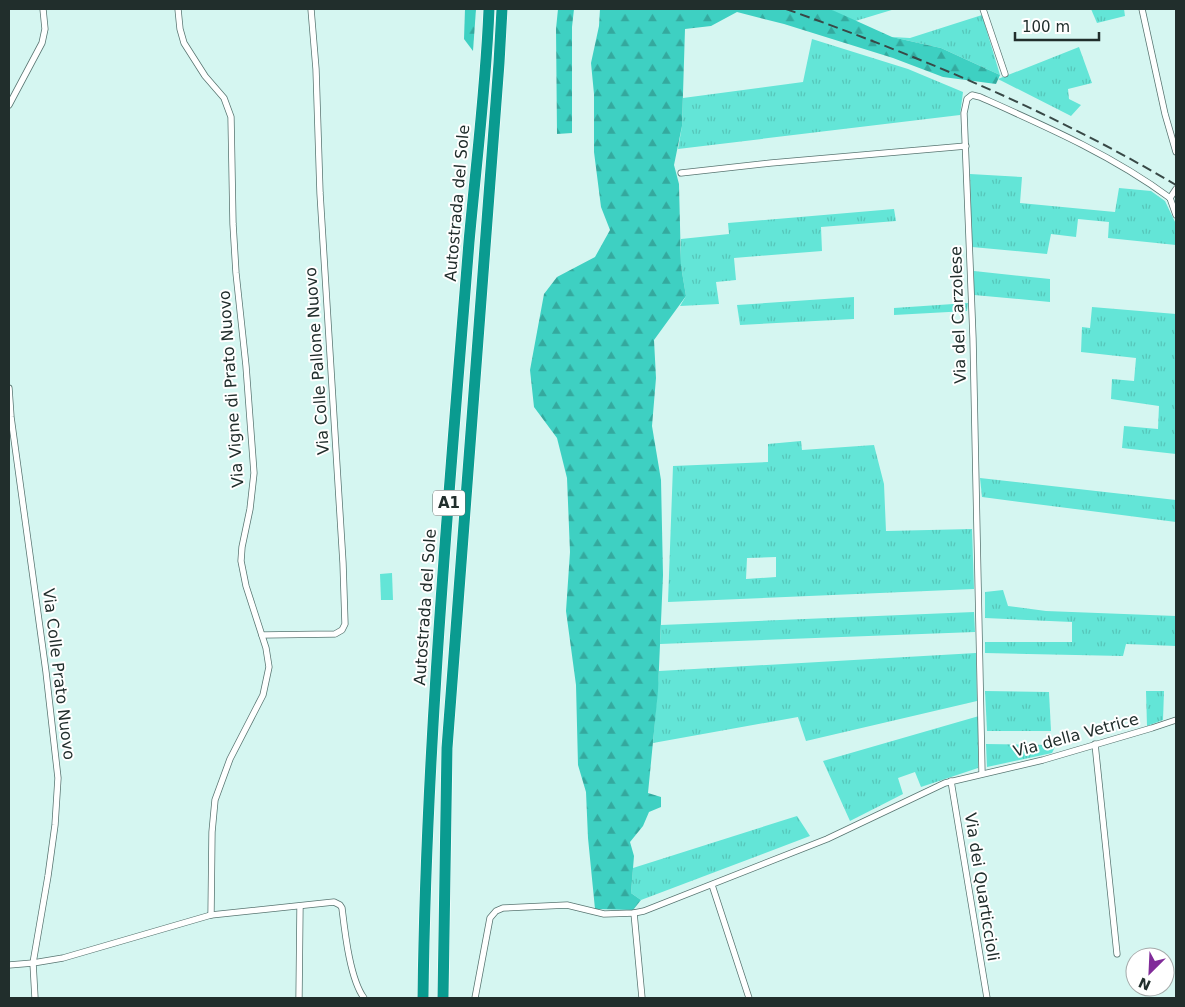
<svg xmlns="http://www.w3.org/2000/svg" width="1185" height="1007" viewBox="0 0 1185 1007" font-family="'DejaVu Sans',sans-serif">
  <defs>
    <pattern id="grass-tufts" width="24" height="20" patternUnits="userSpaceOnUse" patternTransform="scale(1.25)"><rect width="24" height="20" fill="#63e5d7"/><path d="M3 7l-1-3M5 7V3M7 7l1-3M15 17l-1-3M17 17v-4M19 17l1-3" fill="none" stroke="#56c5b9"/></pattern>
    <pattern id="forest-firs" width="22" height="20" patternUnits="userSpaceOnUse" patternTransform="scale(1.25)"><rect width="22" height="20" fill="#3ed0c2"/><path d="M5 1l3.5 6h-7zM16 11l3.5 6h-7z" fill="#34a99e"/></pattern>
  </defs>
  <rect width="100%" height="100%" fill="#d5f6f1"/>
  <g fill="url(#grass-tufts)" fill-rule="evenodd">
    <path d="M830 9H895L852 22Z"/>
    <path d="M1091 9H1124L1125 16 1097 23Z"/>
    <path d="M982 15 1000 75 941 48 892 37 910 38Z"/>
    <path d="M812 39 908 69 963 92 960 115 678 149 682 126 683 98 803 82Z"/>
    <path d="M1079 47 1092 83 1068 89 1069 99 1081 105 1071 116 998 79Z"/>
    <path d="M970 174 1022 177 1020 203 1115 212 1119 188 1151 191 1165 201 1176 224V245L1108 238 1109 222 1078 219 1076 237 1051 234 1047 254 972 247Z"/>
    <path d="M894 209 896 221 821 227 822 251 734 258 736 280 716 282 719 304 680 306 686 296 681 266V239L729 234 728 223Z"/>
    <path d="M974 271 1050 279V302L974 295Z"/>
    <path d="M854 297V319L740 325 737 305Z"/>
    <path d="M968 303 967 311 894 315V308Z"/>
    <path d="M1092 307 1176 314V454L1122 448 1124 426 1158 429 1159 406 1111 399 1112 379 1134 381 1136 358 1081 352 1082 327 1090 328Z"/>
    <path d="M801 441 802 450 874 445 884 484 886 531 972 529 974 589 668 602 673 466 768 462V444ZM776 557V577L746 579 747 558Z"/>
    <path d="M980 478 1176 500V522L982 497Z"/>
    <path d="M1003 590 1008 606 1046 611 1176 616V646L1126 644 1123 656 985 653V642H1072V622L985 618V592Z"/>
    <path d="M974 612 975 632 660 644 661 625Z"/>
    <path d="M976 653 977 701 806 741 798 717 653 743 659 671Z"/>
    <path d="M985 691 1049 692 1051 731H987Z"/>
    <path d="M1146 691H1164L1163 720 1147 726Z"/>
    <path d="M979 716 978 768 921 787 915 772 898 778 903 794 850 821 823 761Z"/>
    <path d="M986 744 1056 745 1052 753 987 767Z"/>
    <path d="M797 816 810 836 641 900 631 893 633 868Z"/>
  </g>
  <g fill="url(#forest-firs)">
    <path d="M465 9H476L473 51 464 39Z"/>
    <path d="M558 9H574L572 27V133L557 134 556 29Z"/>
    <path d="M600 9H830L892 37 941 48 1000 75 996 84 943 77 893 58 784 24 737 12 711 26 685 29 682 126 674 165 679 184 681 266 686 296 654 340 656 378 652 426 661 480 663 575 658 691 648 793 661 797V807L649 812 643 826 630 842 634 856 631 893 641 900 633 910 595 909 588 838 586 792 578 765 576 685 566 611 570 552 567 478 557 438 534 407 530 370 544 294 557 277 595 257 610 230 601 207 594 152V94L591 63 599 26Z"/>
  </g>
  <path fill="#63e5d7" d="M392 573 393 600H381L380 574Z"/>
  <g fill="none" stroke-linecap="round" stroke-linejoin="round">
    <defs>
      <g id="street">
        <path d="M178 9 180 29 184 43 205 76 224 98 231 117 233 224 236 273 246 366 254 473 250 509 242 547 241 561 246 586 266 648 269 667 263 695 230 759 215 800 212 832 211 915"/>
        <path d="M983 9 1005 74"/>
        <path d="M1142 9 1165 114 1176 152"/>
        <path d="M9 105 42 43 45 29 43 9"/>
        <path d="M681 173 771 163 966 146"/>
        <path d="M1170 198 1176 215"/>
        <path d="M1170 198 1176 189"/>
        <path d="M9 388 11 417 46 672 58 778 55 825 48 876 33 963 35 998"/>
        <path d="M262 635 335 634 342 630 345 624 343 563 320 193 316 69 311 9"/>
        <path d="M1095 744 1117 954"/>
        <path d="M982 773 973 338 964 113 967 99 972 95 980 97C1045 126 1112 155 1170 198"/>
        <path d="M951 781 987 998"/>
        <path d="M712 885 749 998"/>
        <path d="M634 913 642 998"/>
        <path d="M9 965 33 963 63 958 211 915 334 902 340 905 342 908C345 933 350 979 364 998"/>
        <path d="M299 998 300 907"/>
        <path d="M475 998 490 918 496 911 503 908 567 905 604 914 634 913 644 911 827 839 945 783 1043 760 1152 728 1176 720"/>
      </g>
      <g id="highway">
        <path d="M423 998C426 746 449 494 469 242 476 164 486 87 489 9"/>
        <path d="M443 998 447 748 499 63 502 9"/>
      </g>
    </defs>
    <use href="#street" stroke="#587571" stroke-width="7"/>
    <use href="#highway" stroke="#fff" stroke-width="12"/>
    <use href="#street" stroke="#fff" stroke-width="5.5"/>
    <use href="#highway" stroke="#0a9b90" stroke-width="11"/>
    <path stroke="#384846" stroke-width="2" stroke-dasharray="10 5" stroke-linecap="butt" d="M786 9C923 58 1051 111 1176 185"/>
  </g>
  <g text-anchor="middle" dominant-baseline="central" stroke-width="4" stroke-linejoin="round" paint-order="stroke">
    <rect fill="#fff" stroke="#646d6b" stroke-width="1" x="433" y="490.5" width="32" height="25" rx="4"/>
    <g font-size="15" font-weight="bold" fill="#212e2c">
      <text x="449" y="503">A1</text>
    </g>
    <g font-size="16" fill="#212e2c" stroke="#fff">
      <text transform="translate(457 203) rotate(-85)">Autostrada del Sole</text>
      <text transform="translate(958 315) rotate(-92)">Via del Carzolese</text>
      <text transform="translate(317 361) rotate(-94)">Via Colle Pallone Nuovo</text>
      <text transform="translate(231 389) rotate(-94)">Via Vigne di Prato Nuovo</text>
      <text transform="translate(425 607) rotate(-86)">Autostrada del Sole</text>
      <text transform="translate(59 674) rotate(83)">Via Colle Prato Nuovo</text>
      <text transform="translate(1076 735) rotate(-15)">Via della Vetrice</text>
      <text transform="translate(982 887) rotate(81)">Via dei Quarticcioli</text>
    </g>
  </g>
  <rect width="1185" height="1007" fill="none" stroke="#212e2c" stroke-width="20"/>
  <g transform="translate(1150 972) rotate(204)"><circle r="24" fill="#ffffff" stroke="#a6abab"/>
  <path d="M0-4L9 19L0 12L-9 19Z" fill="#802b99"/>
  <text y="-8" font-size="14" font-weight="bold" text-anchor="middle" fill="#212e2c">N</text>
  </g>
  <path d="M1015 32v8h84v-8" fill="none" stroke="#212e2c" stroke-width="2.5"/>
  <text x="1022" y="32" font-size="15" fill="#212e2c" stroke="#ffffff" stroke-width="4" paint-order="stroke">100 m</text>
</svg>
